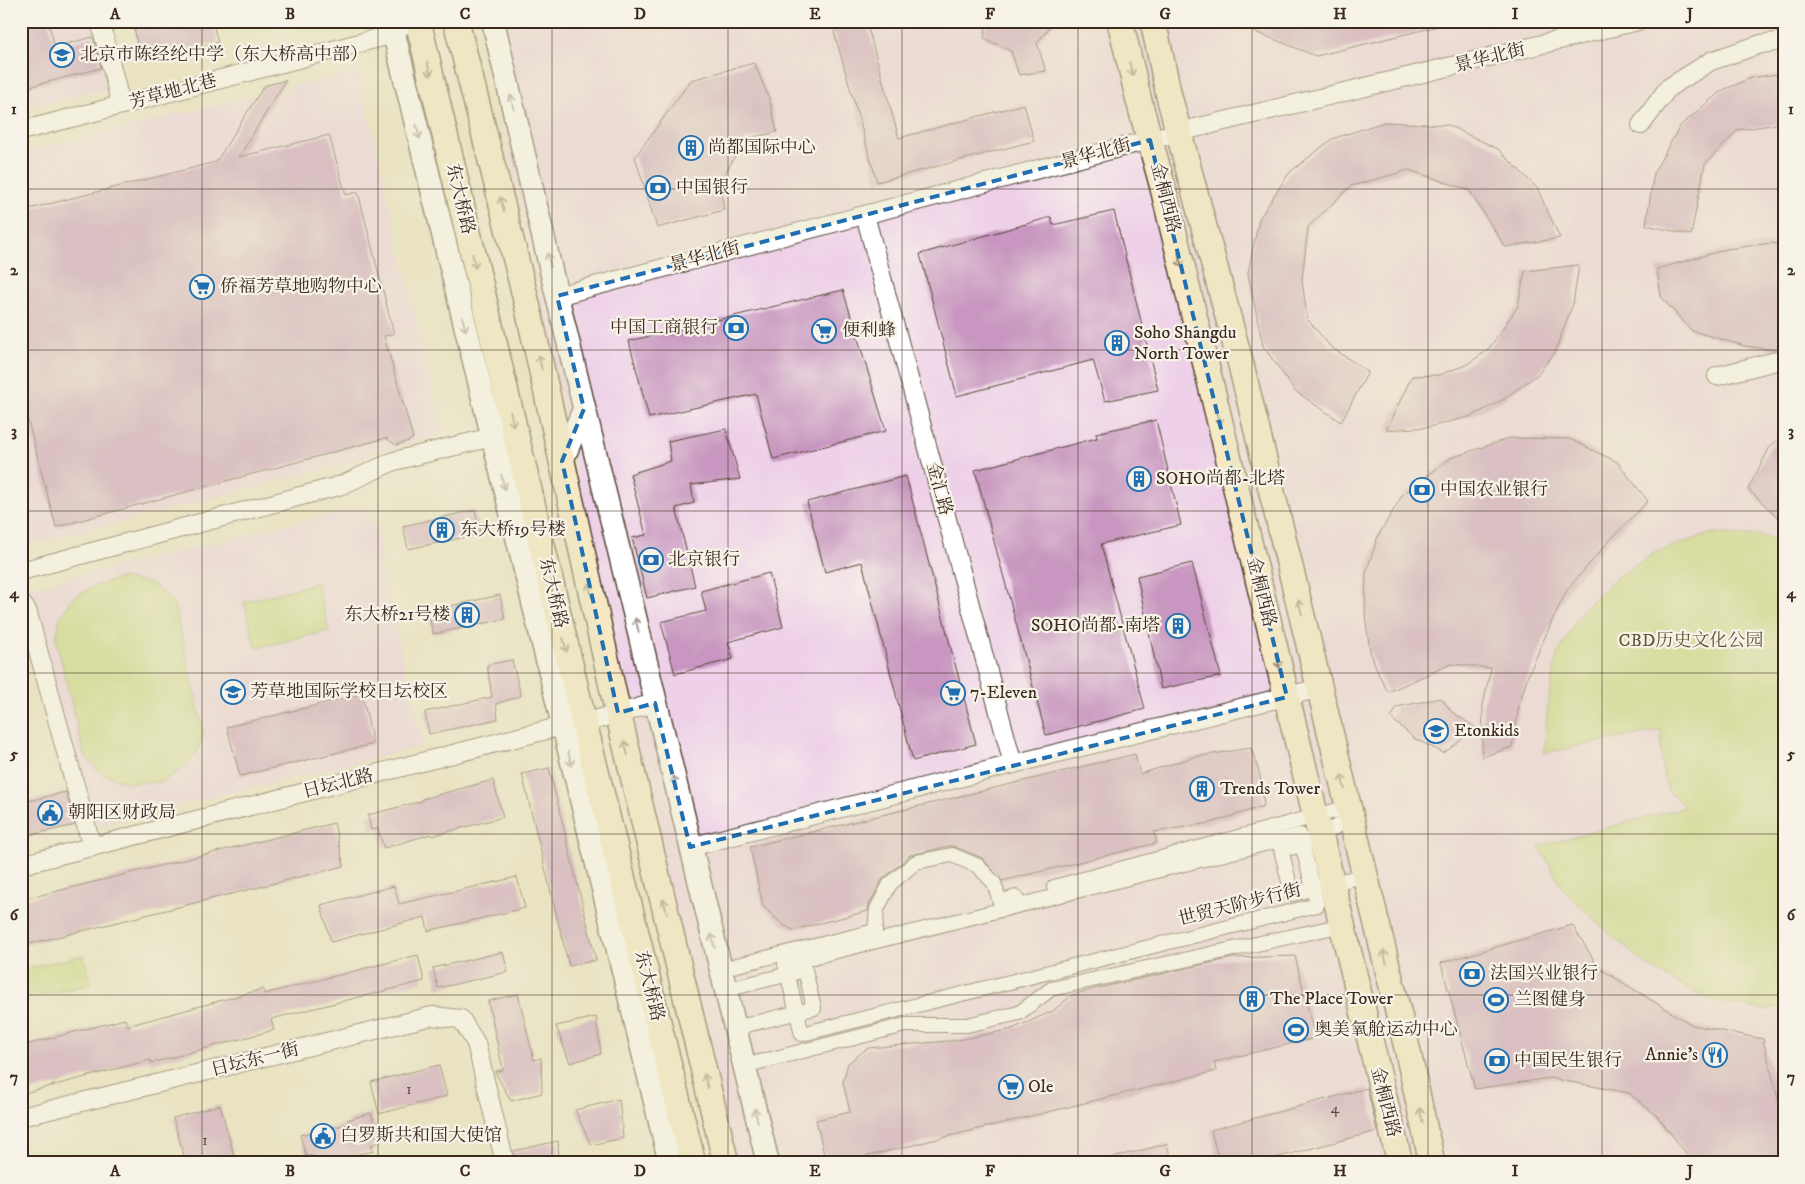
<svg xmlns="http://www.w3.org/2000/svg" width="1805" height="1184" viewBox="0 0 1805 1184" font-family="'IM FELL DW Pica','Noto Serif SC',serif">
  <rect width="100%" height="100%" fill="#f7f3e8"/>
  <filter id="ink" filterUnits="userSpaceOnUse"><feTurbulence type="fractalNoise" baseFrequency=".02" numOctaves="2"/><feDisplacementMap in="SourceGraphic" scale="10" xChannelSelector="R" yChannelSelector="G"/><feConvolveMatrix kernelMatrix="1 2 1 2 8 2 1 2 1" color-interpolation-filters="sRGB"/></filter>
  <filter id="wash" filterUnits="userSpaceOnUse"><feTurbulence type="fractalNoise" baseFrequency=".0096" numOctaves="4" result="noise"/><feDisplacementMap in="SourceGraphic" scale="20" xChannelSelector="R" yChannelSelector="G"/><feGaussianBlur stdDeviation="1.12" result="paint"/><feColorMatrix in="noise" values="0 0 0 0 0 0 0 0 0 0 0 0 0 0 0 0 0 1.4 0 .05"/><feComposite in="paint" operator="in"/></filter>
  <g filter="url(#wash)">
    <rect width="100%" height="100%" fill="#e9e3c2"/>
    <g fill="#eed0e8">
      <path d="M21 21H93L111 88 21 110Z"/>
      <path d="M482 21H1784V1163H721Z"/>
      <path d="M359 71 443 435 370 454 345 464 21 547V152Z"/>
      <path d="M365 506 370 525 374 524 384 560 379 562 424 746 88 828 29 588Z"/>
    </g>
    <g fill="#c3d578" stroke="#7f804b">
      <path d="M1713 533 1760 536 1784 542V1006L1765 1010 1711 1001 1649 967 1606 931 1564 890 1539 846 1685 807 1668 791 1661 762V730L1544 753 1548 705 1557 655 1583 609 1616 578 1656 552Z"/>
      <path d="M120 578 153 584 174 604 204 733 198 751 184 768 162 782 129 783 102 774 84 755 56 639 60 617 74 597 94 586Z"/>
      <path d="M317 583 329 631 256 648 244 602Z"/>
      <path d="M84 955 91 984 27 999 21 970Z"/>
    </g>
    <g id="blocks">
      <g fill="#c896c0">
        <path d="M21 21H48L55 47 93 37 101 68 21 89Z"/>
        <path d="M133 21H178V25L195 21H212L218 42 140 60Z"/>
        <path d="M839 21H866L899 138 1024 104 1034 141 877 182 834 32 840 27Z"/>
        <path d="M987 21H1055L1037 43 1046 71 1019 75 1011 51 984 38Z"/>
        <path d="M1228 21H1438L1439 26 1316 56Z"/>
        <path d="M754 63 769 98 777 132 745 139 720 182 724 210 657 228 635 157 691 80Z"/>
        <path d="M1784 73V123L1738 130 1705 164 1691 235 1646 225 1654 172 1680 126 1721 91 1751 78Z"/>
        <path d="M286 80 239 157 329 135 346 195 358 192 394 334 384 336 413 438 409 441 396 445 386 438 56 527 21 394V211L216 162 264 86Z"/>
        <path d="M1384 122 1448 125 1498 149 1537 188 1560 238 1505 247 1469 190 1409 170 1351 186 1308 227 1302 279 1307 319 1331 347 1368 372 1341 422 1295 391 1263 346 1248 273 1259 219 1289 173 1332 139Z"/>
        <path d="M1114 211 1158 390 1105 401 1093 360 957 396 920 254 1051 217 1053 225Z"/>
        <path d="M1771 243 1784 245V349L1775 350 1745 346 1692 331 1661 297 1657 269 1727 249Z"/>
        <path d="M1579 265 1573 304 1555 352 1538 374 1504 399 1472 416 1429 427 1386 430 1412 376 1438 375 1466 365 1488 350 1518 306 1525 271Z"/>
        <path d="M843 290 886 431 773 459 756 394 649 418 629 341Z"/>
        <path d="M1156 420 1181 525 1101 544 1145 709 1046 735 975 470 1097 438 1096 433Z"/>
        <path d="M726 429 740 479 691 485 694 503 676 508 695 586 647 598 632 538 646 535 630 474 671 461 668 441Z"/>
        <path d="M1784 434V524L1748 489 1770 447Z"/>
        <path d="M1509 438 1570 439 1617 462 1648 501 1610 540 1567 590 1552 621 1527 678 1519 706 1512 747 1482 757 1483 705 1491 668 1451 664 1388 692 1379 675 1370 651 1365 615 1366 573 1378 536 1403 494 1451 458Z"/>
        <path d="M906 476 976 744 913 761 862 562 825 572 807 502Z"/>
        <path d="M475 510 480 534 408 549 403 526Z"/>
        <path d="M1192 563 1221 676 1161 689 1137 576Z"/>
        <path d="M769 573 783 627 728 642 733 659 675 674 661 622 706 611 701 591Z"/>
        <path d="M500 595 505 619 433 634 428 611Z"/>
        <path d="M512 660 521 696 496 704 498 719 429 734 425 712 492 697 487 665Z"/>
        <path d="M362 694 373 744 240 776 227 727Z"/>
        <path d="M1441 698 1452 712 1476 728 1444 753 1415 739 1391 718 1397 707Z"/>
        <path d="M1251 748 1260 775 1264 806 1210 823 1154 832 1157 843 1002 881 982 858 955 847 950 846 910 855 882 880 869 905 868 911 793 930 782 924 763 906 750 847 1135 754 1140 774 1194 757Z"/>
        <path d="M549 768 596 960 569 966 522 774Z"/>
        <path d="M493 780 503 817 432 836 431 834 384 848 378 829 371 830 368 815 422 801V799Z"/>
        <path d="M66 792 75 825 21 837V803Z"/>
        <path d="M334 823 344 866 21 946V900Z"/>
        <path d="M517 877 525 908 428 931 425 917 331 942 321 905 394 886 399 904Z"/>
        <path d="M1572 925 1599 968 1692 1025 1763 1039 1784 1123V1163H1690L1689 1157 1657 1116 1629 1093 1550 1078 1475 1089 1441 963Z"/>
        <path d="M503 952 508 972 438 988 433 968Z"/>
        <path d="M418 955 424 981 271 1019 274 1030 151 1063 150 1060 21 1094V1046L125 1019 127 1026 263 989 264 994Z"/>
        <path d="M1295 956 1315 1038 1214 1062 1216 1071 839 1163H826L816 1120 850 1112 843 1082 848 1063 868 1048 959 1040 1012 1029 1053 1011 1072 995 1094 989 1233 958Z"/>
        <path d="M518 994 534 1060 541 1058 542 1093 511 1101 495 1072 503 1070 488 1001Z"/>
        <path d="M596 1017 601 1054 570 1063 556 1026Z"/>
        <path d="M439 1065 447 1096 379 1114 371 1082Z"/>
        <path d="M1367 1088 1377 1131 1256 1163H1219L1211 1130Z"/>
        <path d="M619 1099 623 1138 591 1145 575 1110Z"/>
        <path d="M220 1105 236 1163H186L173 1118Z"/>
        <path d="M371 1113 380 1142 371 1145 374 1151 350 1156 351 1160 341 1163H315L313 1156H306L300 1135 348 1124 347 1120Z"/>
        <path d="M558 1141 559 1163H517L513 1151Z"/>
        <path d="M1167 1144 1172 1163H1111L1110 1158Z"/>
      </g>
    </g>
  </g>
  <g filter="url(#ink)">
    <use href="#blocks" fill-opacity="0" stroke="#554637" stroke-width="1"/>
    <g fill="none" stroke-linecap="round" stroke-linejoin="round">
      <defs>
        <g id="pedestrian">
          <path d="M1351 818 1302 846 1281 849 1292 894 1365 875"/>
          <path d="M1300 835 1317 905 802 1034 785 964Z"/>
          <path d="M1054 887 1349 807"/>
          <path d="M721 969 875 931 877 909 890 884 916 862 952 855 978 866 994 883 1000 902 1016 897"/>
          <path d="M725 990 805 970 814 1008 735 1028"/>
          <path d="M744 1066 905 1025H967L1019 1013 1051 989 1334 927"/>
        </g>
        <g id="minor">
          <path d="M100 21 121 105"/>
          <path d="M1641 125 1668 88 1711 61 1761 44 1784 41"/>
          <path d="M21 131 394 34 407 21"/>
          <path d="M865 215 1013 764"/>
          <path d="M557 296 1179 132 1638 21"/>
          <path d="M1717 376 1784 359"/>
          <path d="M21 571 342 485 394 461 492 437"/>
          <path d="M21 603 27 610 92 847"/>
          <path d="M690 847 1013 764 1320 688"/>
          <path d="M21 865 562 726 584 723 655 703"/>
          <path d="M21 1117 432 1016 461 1019 476 1043 505 1163"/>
        </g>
        <g id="tertiary">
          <path d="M493 21 557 296 768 1163"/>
          <path d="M394 34 670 1163"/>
          <path d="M562 461 584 409"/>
        </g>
        <g id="secondary">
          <path d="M418 21 584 723 693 1163"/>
          <path d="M456 21 527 304 618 713 726 1163"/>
          <path d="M1120 21 1139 101 1162 184 1400 1163"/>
          <path d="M1153 21 1169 96 1241 365 1408 1052 1432 1163"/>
        </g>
      </defs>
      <use href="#pedestrian" stroke="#554637" stroke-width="16"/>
      <use href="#minor" stroke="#554637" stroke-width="20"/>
      <use href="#tertiary" stroke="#554637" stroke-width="25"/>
      <use href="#secondary" stroke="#554637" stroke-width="28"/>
      <use href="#pedestrian" stroke="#fff" stroke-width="14"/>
      <use href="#minor" stroke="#fff" stroke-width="18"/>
      <use href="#tertiary" stroke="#fff" stroke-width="22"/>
      <use href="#secondary" stroke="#f7e9c3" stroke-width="25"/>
    </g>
    <defs><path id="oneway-shaft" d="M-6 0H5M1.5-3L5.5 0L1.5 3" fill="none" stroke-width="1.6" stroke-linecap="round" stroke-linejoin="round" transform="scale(1.25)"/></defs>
    <g stroke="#998a70">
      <use href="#oneway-shaft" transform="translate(429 69) rotate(77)"/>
      <use href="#oneway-shaft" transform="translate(1131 69) rotate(77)"/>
      <use href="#oneway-shaft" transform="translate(502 204) rotate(-104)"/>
      <use href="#oneway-shaft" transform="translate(1180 260) rotate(76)"/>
      <use href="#oneway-shaft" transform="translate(474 261) rotate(77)"/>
      <use href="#oneway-shaft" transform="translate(540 362) rotate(-102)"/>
      <use href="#oneway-shaft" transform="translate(1219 418) rotate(76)"/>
      <use href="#oneway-shaft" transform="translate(512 419) rotate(77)"/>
      <use href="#oneway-shaft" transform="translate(590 590) rotate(-103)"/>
      <use href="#oneway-shaft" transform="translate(1300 607) rotate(-104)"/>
      <use href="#oneway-shaft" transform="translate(565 645) rotate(77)"/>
      <use href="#oneway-shaft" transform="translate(1278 661) rotate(76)"/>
      <use href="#oneway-shaft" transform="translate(626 748) rotate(-104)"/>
      <use href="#oneway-shaft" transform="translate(1343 782) rotate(-104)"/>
      <use href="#oneway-shaft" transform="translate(665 906) rotate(-104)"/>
      <use href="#oneway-shaft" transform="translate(1385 957) rotate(-103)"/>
      <use href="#oneway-shaft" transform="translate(706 1081) rotate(-104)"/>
      <use href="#oneway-shaft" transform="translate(1421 1115) rotate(-102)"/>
    </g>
    <g stroke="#a79f9a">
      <use href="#oneway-shaft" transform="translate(512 102) rotate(-103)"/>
      <use href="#oneway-shaft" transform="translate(418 132) rotate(76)"/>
      <use href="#oneway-shaft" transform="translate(549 260) rotate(-103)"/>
      <use href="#oneway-shaft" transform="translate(464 324) rotate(76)"/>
      <use href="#oneway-shaft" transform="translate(503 482) rotate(76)"/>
      <use href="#oneway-shaft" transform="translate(637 625) rotate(-104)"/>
      <use href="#oneway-shaft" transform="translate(570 759) rotate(76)"/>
      <use href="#oneway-shaft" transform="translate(675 783) rotate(-104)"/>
      <use href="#oneway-shaft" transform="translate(713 941) rotate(-104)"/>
      <use href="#oneway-shaft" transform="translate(756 1115) rotate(-104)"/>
    </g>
  </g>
  <path d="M0 0H1805V1184H0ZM1150 140 1287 697 690 847 655 703 618 713 562 461 584 409 557 296Z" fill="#e9e3c2" fill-opacity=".55" fill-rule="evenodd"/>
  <path fill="none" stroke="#1f6fb2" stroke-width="4" stroke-dasharray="10 6" stroke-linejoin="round" d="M1150 140 1287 697 690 847 655 703 618 713 562 461 584 409 557 296Z"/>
  <path fill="none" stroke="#3b2a1e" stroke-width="1" stroke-opacity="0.55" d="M202 21V1163M378 21V1163M552 21V1163M728 21V1163M902 21V1163M1078 21V1163M1252 21V1163M1428 21V1163M1602 21V1163M21 189H1784M21 350H1784M21 511H1784M21 673H1784M21 834H1784M21 995H1784"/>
  <defs>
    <symbol id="school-ring" viewBox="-11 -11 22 22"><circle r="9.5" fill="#f7f3e8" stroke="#1f6fb2" stroke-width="1.5"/><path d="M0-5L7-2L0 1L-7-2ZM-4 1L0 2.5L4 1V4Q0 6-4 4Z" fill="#1f6fb2"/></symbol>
    <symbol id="building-ring" viewBox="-11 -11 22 22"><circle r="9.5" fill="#f7f3e8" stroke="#1f6fb2" stroke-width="1.5"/><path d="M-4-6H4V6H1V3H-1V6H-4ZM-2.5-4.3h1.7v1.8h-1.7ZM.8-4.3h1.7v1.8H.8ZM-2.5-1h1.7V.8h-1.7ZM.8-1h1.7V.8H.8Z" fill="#1f6fb2"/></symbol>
    <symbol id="bank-ring" viewBox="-11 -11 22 22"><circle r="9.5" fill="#f7f3e8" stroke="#1f6fb2" stroke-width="1.5"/><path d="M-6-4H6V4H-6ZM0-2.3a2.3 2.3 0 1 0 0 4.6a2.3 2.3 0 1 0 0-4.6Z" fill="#1f6fb2"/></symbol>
    <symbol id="supermarket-ring" viewBox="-11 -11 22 22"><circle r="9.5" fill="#f7f3e8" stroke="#1f6fb2" stroke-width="1.5"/><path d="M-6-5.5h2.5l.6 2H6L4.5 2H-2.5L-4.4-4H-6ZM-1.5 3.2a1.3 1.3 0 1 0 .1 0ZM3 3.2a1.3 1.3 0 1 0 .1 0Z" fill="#1f6fb2"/></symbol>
    <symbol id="civic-ring" viewBox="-11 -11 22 22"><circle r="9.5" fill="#f7f3e8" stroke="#1f6fb2" stroke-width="1.5"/><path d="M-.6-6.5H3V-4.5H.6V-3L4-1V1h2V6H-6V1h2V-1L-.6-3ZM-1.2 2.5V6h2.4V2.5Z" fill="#1f6fb2"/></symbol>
    <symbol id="stadium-ring" viewBox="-11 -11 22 22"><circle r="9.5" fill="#f7f3e8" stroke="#1f6fb2" stroke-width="1.5"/><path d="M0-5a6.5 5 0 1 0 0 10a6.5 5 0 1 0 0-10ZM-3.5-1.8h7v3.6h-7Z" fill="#1f6fb2"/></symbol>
    <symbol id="restaurant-ring" viewBox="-11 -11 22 22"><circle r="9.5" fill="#f7f3e8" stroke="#1f6fb2" stroke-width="1.5"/><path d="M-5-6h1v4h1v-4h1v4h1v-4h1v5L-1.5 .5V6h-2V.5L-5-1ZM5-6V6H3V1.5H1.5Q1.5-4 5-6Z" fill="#1f6fb2"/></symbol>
  </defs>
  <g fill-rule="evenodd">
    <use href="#school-ring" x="48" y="41" width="28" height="28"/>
    <use href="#building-ring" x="677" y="134" width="28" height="28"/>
    <use href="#bank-ring" x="644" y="174" width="28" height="28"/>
    <use href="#supermarket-ring" x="188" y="273" width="28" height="28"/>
    <use href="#bank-ring" x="722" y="314" width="28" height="28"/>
    <use href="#supermarket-ring" x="810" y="317" width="28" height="28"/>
    <use href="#building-ring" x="1103" y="329" width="28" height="28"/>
    <use href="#building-ring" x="1125" y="465" width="28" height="28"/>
    <use href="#bank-ring" x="1408" y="476" width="28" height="28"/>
    <use href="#building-ring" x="428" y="516" width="28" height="28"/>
    <use href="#bank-ring" x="637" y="546" width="28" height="28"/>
    <use href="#building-ring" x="453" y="601" width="28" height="28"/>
    <use href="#building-ring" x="1164" y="612" width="28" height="28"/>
    <use href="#school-ring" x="219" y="678" width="28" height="28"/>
    <use href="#supermarket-ring" x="939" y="679" width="28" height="28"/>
    <use href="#school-ring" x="1422" y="717" width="28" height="28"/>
    <use href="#building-ring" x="1188" y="775" width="28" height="28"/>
    <use href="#civic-ring" x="36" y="799" width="28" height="28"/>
    <use href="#bank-ring" x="1458" y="960" width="28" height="28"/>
    <use href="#building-ring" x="1238" y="985" width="28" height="28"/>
    <use href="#stadium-ring" x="1482" y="986" width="28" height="28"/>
    <use href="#stadium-ring" x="1282" y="1016" width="28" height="28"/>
    <use href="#restaurant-ring" x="1701" y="1041" width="28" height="28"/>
    <use href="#bank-ring" x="1483" y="1047" width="28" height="28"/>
    <use href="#supermarket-ring" x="997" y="1073" width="28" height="28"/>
    <use href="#civic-ring" x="309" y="1122" width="28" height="28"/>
  </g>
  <g text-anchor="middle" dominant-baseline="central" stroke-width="4.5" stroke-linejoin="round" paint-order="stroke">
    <g font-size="15" fill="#5e4546">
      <text x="409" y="1089">1</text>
      <text x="1335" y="1108">4</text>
      <text x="205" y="1140">1</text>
    </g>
    <g font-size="18" fill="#3b2a1e" stroke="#f7f3e8" text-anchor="start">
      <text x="80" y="55">北京市陈经纶中学（东大桥高中部）</text>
      <text x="708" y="148">尚都国际中心</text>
      <text x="676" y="188">中国银行</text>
      <text x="220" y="287">侨福芳草地购物中心</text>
      <text x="718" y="328" text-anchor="end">中国工商银行</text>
      <text x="842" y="331">便利蜂</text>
      <text x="1134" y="333">Soho Shangdu<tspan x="1134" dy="21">North Tower</tspan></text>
      <text x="1156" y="479">SOHO尚都-北塔</text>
      <text x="1440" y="490">中国农业银行</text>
      <text x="460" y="530">东大桥19号楼</text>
      <text x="668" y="560">北京银行</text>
      <text x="450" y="615" text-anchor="end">东大桥21号楼</text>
      <text x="1160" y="626" text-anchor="end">SOHO尚都-南塔</text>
      <text x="250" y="692">芳草地国际学校日坛校区</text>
      <text x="970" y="693">7-Eleven</text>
      <text x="1454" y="731">Etonkids</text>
      <text x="1220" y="789">Trends Tower</text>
      <text x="68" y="813">朝阳区财政局</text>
      <text x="1490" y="974">法国兴业银行</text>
      <text x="1270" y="999">The Place Tower</text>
      <text x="1514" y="1000">兰图健身</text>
      <text x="1314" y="1030">奥美氧舱运动中心</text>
      <text x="1698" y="1055" text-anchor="end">Annie's</text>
      <text x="1514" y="1061">中国民生银行</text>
      <text x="1028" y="1087">Ole</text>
      <text x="340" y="1136">白罗斯共和国大使馆</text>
    </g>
    <g font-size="18" fill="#3b2a1e" stroke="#f7f3e8">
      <text transform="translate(1490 58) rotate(-14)">景华北街</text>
      <text transform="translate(173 92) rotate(-15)">芳草地北巷</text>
      <text transform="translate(1096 154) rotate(-15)">景华北街</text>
      <text transform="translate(1165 198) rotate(76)">金桐西路</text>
      <text transform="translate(460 199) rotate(77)">东大桥路</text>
      <text transform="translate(705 257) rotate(-15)">景华北街</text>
      <text transform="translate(939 489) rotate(75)">金汇路</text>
      <text transform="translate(1261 592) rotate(76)">金桐西路</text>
      <text transform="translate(553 593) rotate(77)">东大桥路</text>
      <text transform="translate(338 784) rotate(-14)">日坛北路</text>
      <text transform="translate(1240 905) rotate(-14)">世贸天阶步行街</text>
      <text transform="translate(649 986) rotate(76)">东大桥路</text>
      <text transform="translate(255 1060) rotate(-14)">日坛东一街</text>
      <text transform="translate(1385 1102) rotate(76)">金桐西路</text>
    </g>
    <g font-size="18" fill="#5d5534" stroke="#f7f3e8">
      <text x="1691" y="641">CBD历史文化公园</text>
    </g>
  </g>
  <rect width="1805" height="1184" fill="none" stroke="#f7f3e8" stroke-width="55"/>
  <rect x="28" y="28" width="1750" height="1128" fill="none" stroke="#3b2a1e" stroke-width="2"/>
  <g font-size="16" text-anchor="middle" font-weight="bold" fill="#3b2a1e">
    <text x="115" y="19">A</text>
    <text x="290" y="19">B</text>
    <text x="465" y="19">C</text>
    <text x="640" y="19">D</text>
    <text x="815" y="19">E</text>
    <text x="990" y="19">F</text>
    <text x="1165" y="19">G</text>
    <text x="1340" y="19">H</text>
    <text x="1515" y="19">I</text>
    <text x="1690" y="19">J</text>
    <text x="14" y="114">1</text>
    <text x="1791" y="114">1</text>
    <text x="14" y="275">2</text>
    <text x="1791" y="275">2</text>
    <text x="14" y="436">3</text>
    <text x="1791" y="436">3</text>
    <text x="14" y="598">4</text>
    <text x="1791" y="598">4</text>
    <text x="14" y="759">5</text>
    <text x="1791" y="759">5</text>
    <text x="14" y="920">6</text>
    <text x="1791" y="920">6</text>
    <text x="14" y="1082">7</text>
    <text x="1791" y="1082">7</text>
    <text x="115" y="1176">A</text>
    <text x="290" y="1176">B</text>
    <text x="465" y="1176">C</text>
    <text x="640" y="1176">D</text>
    <text x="815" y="1176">E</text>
    <text x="990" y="1176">F</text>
    <text x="1165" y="1176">G</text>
    <text x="1340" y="1176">H</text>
    <text x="1515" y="1176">I</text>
    <text x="1690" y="1176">J</text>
  </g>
</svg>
